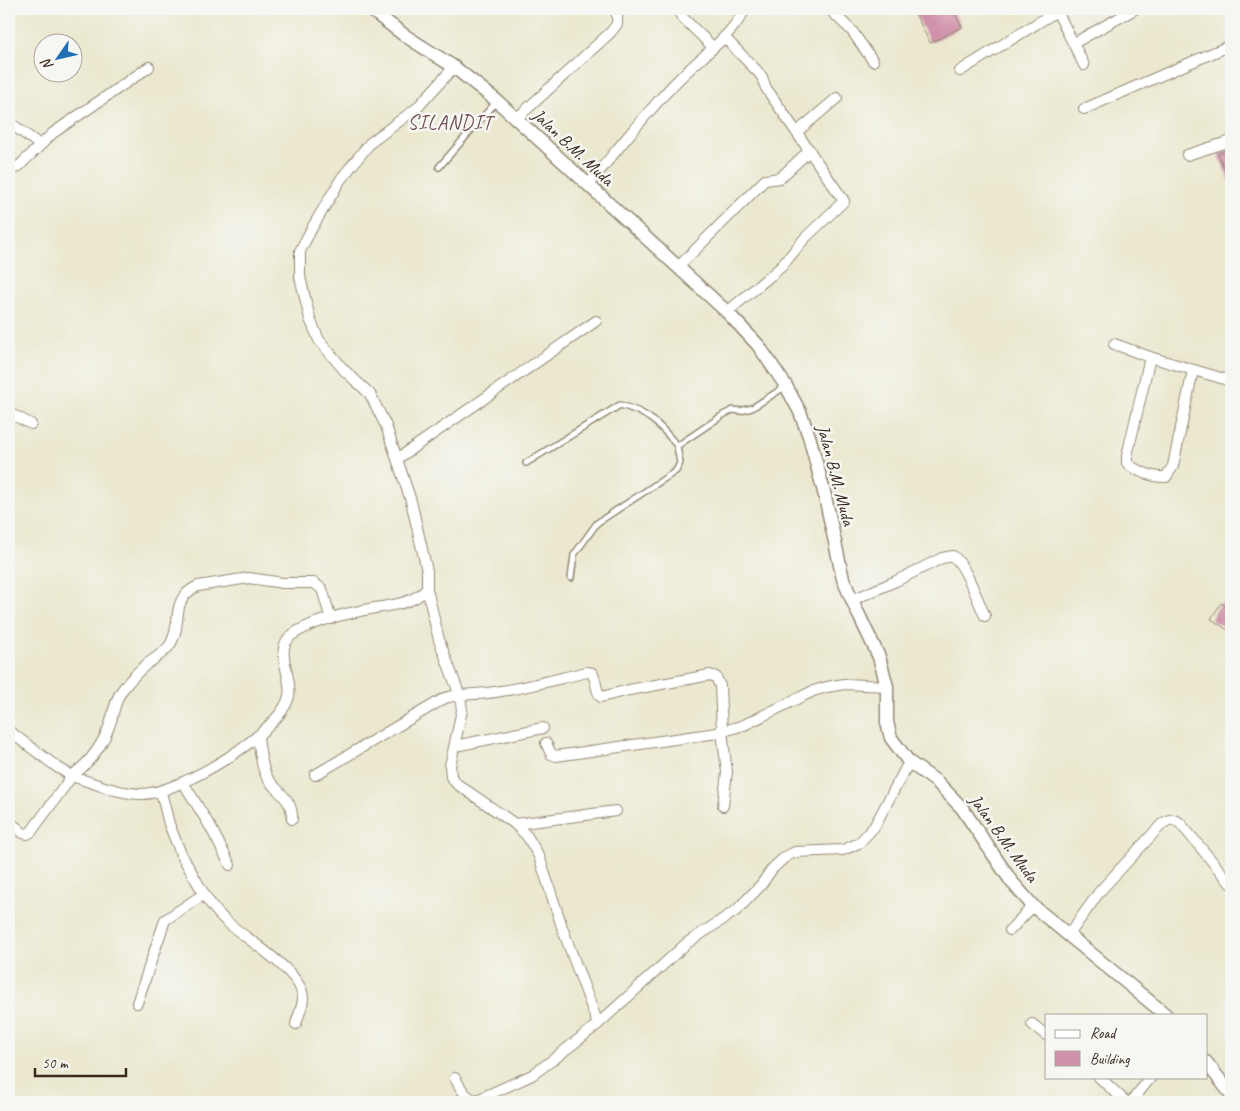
<svg xmlns="http://www.w3.org/2000/svg" width="1240" height="1111" viewBox="0 0 1240 1111" font-family="Caveat,sans-serif">
  <rect width="100%" height="100%" fill="#f6f6f2"/>
  <filter id="ink" filterUnits="userSpaceOnUse"><feTurbulence type="fractalNoise" baseFrequency=".02" numOctaves="2"/><feDisplacementMap in="SourceGraphic" scale="10" xChannelSelector="R" yChannelSelector="G"/><feConvolveMatrix kernelMatrix="1 2 1 2 8 2 1 2 1" color-interpolation-filters="sRGB"/></filter>
  <filter id="wash" filterUnits="userSpaceOnUse"><feTurbulence type="fractalNoise" baseFrequency=".0096" numOctaves="4" result="noise"/><feDisplacementMap in="SourceGraphic" scale="20" xChannelSelector="R" yChannelSelector="G"/><feGaussianBlur stdDeviation="1.12" result="paint"/><feColorMatrix in="noise" values="0 0 0 0 0 0 0 0 0 0 0 0 0 0 0 0 0 1.4 0 .05"/><feComposite in="paint" operator="in"/></filter>
  <g filter="url(#wash)">
    <rect width="100%" height="100%" fill="#ebe8cf"/>
    <g id="blocks">
      <g fill="#d092aa">
        <path d="M913 9H952L962 27 930 43Z"/>
        <path d="M1231 148V185L1218 154Z"/>
        <path d="M1221 603 1231 609V632L1211 619Z"/>
      </g>
    </g>
  </g>
  <g filter="url(#ink)">
    <use href="#blocks" fill-opacity="0" stroke="#938976" stroke-width="1"/>
    <g fill="none" stroke-linecap="round" stroke-linejoin="round">
      <defs>
        <g id="service">
          <path d="M439 167 497 101"/>
          <path d="M526 463 620 405C647 412 660 424 677 446"/>
          <path d="M571 578 574 555 597 523 676 471 680 463 677 446 723 415 733 410 740 411 752 408 786 386"/>
        </g>
        <g id="minor">
          <path d="M677 9 682 17 713 47"/>
          <path d="M829 9 852 31 873 61"/>
          <path d="M1056 9 1084 65"/>
          <path d="M724 37 758 72 762 77 766 88 844 201 805 238 781 267 727 312"/>
          <path d="M1074 43 1135 9"/>
          <path d="M960 71 1057 11"/>
          <path d="M1084 109 1231 45"/>
          <path d="M516 119 611 32 617 24V9"/>
          <path d="M9 122 40 145"/>
          <path d="M797 132 837 98"/>
          <path d="M1187 155 1231 141"/>
          <path d="M9 171 19 166 53 133 149 67"/>
          <path d="M588 185C618 149 647 111 680 78 702 56 731 37 745 9"/>
          <path d="M678 267 765 180 780 178 810 150"/>
          <path d="M1114 344 1150 357 1231 381"/>
          <path d="M1150 357 1127 456V463C1135 471 1155 478 1166 477L1173 466 1193 370"/>
          <path d="M9 413 31 424"/>
          <path d="M397 459 596 321"/>
          <path d="M427 589 439 640 460 696 462 710 450 766 451 777 457 784 515 824 527 836 539 856 563 930 598 1024"/>
          <path d="M852 600 896 581 942 558 953 556C965 564 978 601 985 616"/>
          <path d="M331 619 322 589 314 583H283L249 578 198 586C168 600 184 622 170 645 164 653 155 658 147 664 138 671 130 680 123 689 115 699 114 712 110 724 103 745 89 763 72 776 93 783 120 794 142 794 178 794 281 733 289 696 293 676 273 649 292 635 309 623 340 615 360 611 384 605 409 607 427 589V571L411 501 386 426 370 394 344 370 319 340 310 319 300 277V251L312 228 341 179 370 143 417 108 454 67"/>
          <path d="M9 731 57 767 72 776 31 832 27 834 23 833 9 821"/>
          <path d="M258 737C260 750 261 768 268 779 278 793 293 799 292 819"/>
          <path d="M546 743 551 754 556 756 717 733 744 725 813 691 827 687 844 684 887 686"/>
          <path d="M455 746 543 728"/>
          <path d="M315 775 445 698C461 693 479 695 495 692 526 688 556 679 587 672L592 673C597 680 595 691 601 697L629 690 710 675 716 677 720 686 722 731 727 772 723 806"/>
          <path d="M183 782 211 828 230 865"/>
          <path d="M515 824 616 811"/>
          <path d="M204 894C210 904 217 913 226 921 244 938 303 972 303 998 303 1006 298 1016 296 1024"/>
          <path d="M1010 930 1033 906"/>
          <path d="M1068 936 1100 891 1162 824C1169 819 1172 818 1180 823L1231 884"/>
          <path d="M137 1003 165 920 204 894 181 854 169 824 161 792"/>
          <path d="M1032 1024 1046 1035"/>
          <path d="M1099 1077 1126 1102"/>
          <path d="M455 1078C461 1089 465 1098 477 1100L532 1075 554 1059 598 1024 687 943 737 910 761 885 772 869 785 857 795 852 843 850 859 843 874 827 909 762"/>
          <path d="M1131 1102 1151 1077"/>
        </g>
        <g id="tertiary">
          <path d="M370 9 404 35 454 67 497 101 727 312 758 345 786 386 800 412 809 436 824 492 843 579 857 611 879 657 887 686V722L891 738 909 762 937 782 962 808 1011 881 1033 906 1166 1015"/>
          <path d="M1206 1062 1231 1094"/>
        </g>
      </defs>
      <use href="#service" stroke="#938976" stroke-width="8"/>
      <use href="#minor" stroke="#938976" stroke-width="12"/>
      <use href="#tertiary" stroke="#938976" stroke-width="15"/>
      <use href="#service" stroke="#fff" stroke-width="5"/>
      <use href="#minor" stroke="#fff" stroke-width="10"/>
      <use href="#tertiary" stroke="#fff" stroke-width="12"/>
    </g>
  </g>
  <g text-anchor="middle" dominant-baseline="central" stroke-width="5" stroke-linejoin="round" paint-order="stroke">
    <g font-size="18" fill="#3b2a1e" stroke="#f6f6f2">
      <text transform="translate(573 147) rotate(43)">Jalan B.M. Muda</text>
      <text transform="translate(836 475) rotate(75)">Jalan B.M. Muda</text>
      <text transform="translate(1004 838) rotate(54)">Jalan B.M. Muda</text>
    </g>
    <g font-size="20" letter-spacing="1" fill="#6f4e4f" stroke="#f6f6f2">
      <text x="450" y="122">SILANDIT</text>
    </g>
  </g>
  <rect width="1240" height="1111" fill="none" stroke="#f6f6f2" stroke-width="30"/>
  <rect x="1045" y="1014" width="162" height="65" fill="#f6f6f2" stroke="#aba49d"/>
  <rect x="1055" y="1030" width="25" height="8" fill="#ffffff" stroke="#aba49d"/>
  <text x="1090" y="1038" font-size="15" fill="#3b2a1e">Road</text>
  <rect x="1055" y="1051" width="25" height="15" fill="#d092aa" stroke="#aba49d"/>
  <text x="1090" y="1064" font-size="15" fill="#3b2a1e">Building</text>
  <g transform="translate(58 58) rotate(236)"><circle r="24" fill="#f6f6f2" stroke="#aba49d"/>
  <path d="M0-4L9 19L0 12L-9 19Z" fill="#1f6fb2"/>
  <text y="-8" font-size="14" font-weight="bold" text-anchor="middle" fill="#3b2a1e">N</text>
  </g>
  <path d="M35 1068v8h91v-8" fill="none" stroke="#3b2a1e" stroke-width="2.5"/>
  <text x="42" y="1068" font-size="15" fill="#3b2a1e" stroke="#f6f6f2" stroke-width="4" paint-order="stroke">50 m</text>
</svg>
